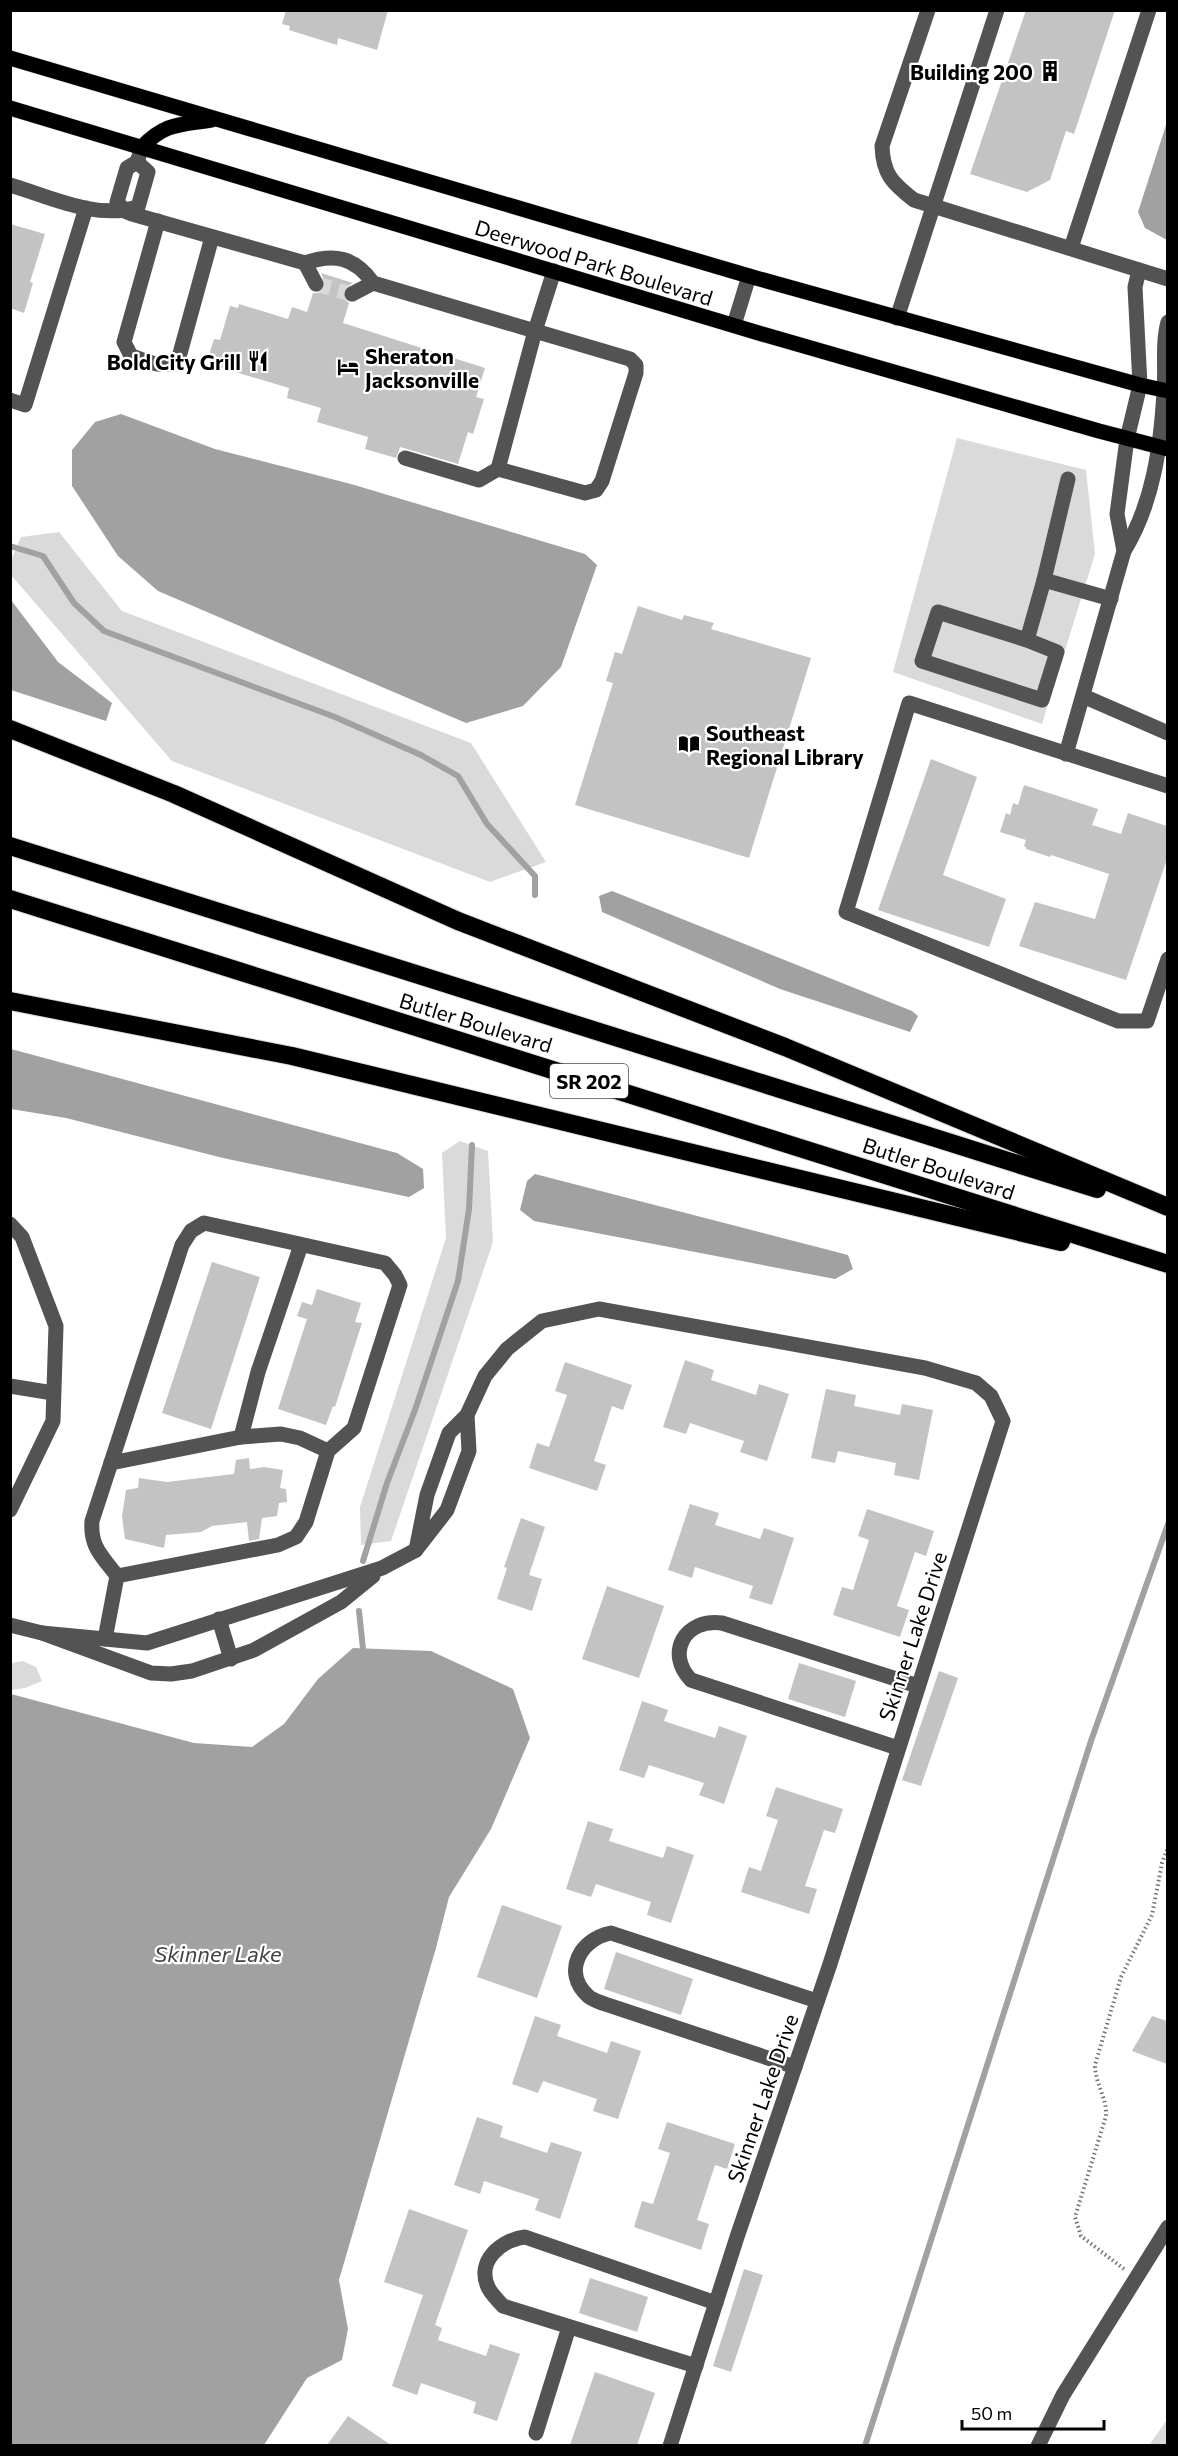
<svg xmlns="http://www.w3.org/2000/svg" width="1178" height="2456" viewBox="0 0 1178 2456" font-family="Commissioner,sans-serif">
  <rect width="100%" height="100%" fill="#fff"/>
  <g fill="#dadada">
    <path d="M957 438 1086 470 1095 554 1042 724 893 672Z"/>
    <path d="M59 532 122 611 471 743 546 862 490 882 172 761 11 575V560L21 537Z"/>
    <path d="M460 1141 488 1151 493 1242 391 1541 361 1545 360 1507 446 1238 442 1153Z"/>
    <path d="M23 1661 36 1667 42 1681 25 1688 11 1690V1663Z"/>
    <path d="M1167 2420V2445H1149Z"/>
  </g>
  <g fill="#a1a1a1">
    <path d="M1167 122 1168 240H1167L1145 228 1138 212Z"/>
    <path d="M121 414 215 449 351 484 585 554 597 565 561 667 523 706 466 723 158 591 118 556 72 486V450L95 422Z"/>
    <path d="M11 600 58 662 112 703 106 721 11 690Z"/>
    <path d="M612 891 912 1011 918 1016 910 1032 780 989 602 912 599 896Z"/>
    <path d="M11 1049 397 1153 423 1169 424 1188 409 1197 223 1158 66 1118 11 1109Z"/>
    <path d="M535 1174 848 1255 853 1269 835 1279 534 1221 520 1210 527 1181Z"/>
    <path d="M353 1648 431 1651 513 1689 530 1738 491 1829 449 1897 436 1948 339 2280 348 2329 342 2360 307 2378 264 2445H11V1694L194 1743 252 1747 284 1724 318 1679Z"/>
  </g>
  <g fill="none" stroke-linecap="round" stroke-linejoin="round">
    <g stroke="#a1a1a1" stroke-width="6">
      <path d="M10 546 43 556 74 603 104 631 335 717 421 755 458 776 487 824 535 876V895"/>
      <path d="M363 1561 387 1483 415 1410 458 1281 469 1209 472 1145"/>
      <path d="M359 1611 363 1649"/>
      <path d="M865 2446 1091 1741 1168 1524"/>
    </g>
  </g>
  <g fill="#c3c3c3">
    <path d="M286 10H388L377 50 338 38 337 45 289 30 290 26 282 24Z"/>
    <path d="M1026 10H1115L1074 134 1066 131 1050 180 1027 192 970 174Z"/>
    <path d="M10 224 45 234 30 282 33 283 24 313 10 308Z"/>
    <path d="M321 273 353 283 344 288 342 293 344 299 349 303 343 323 485 368 476 397 484 399 473 434 468 432 458 464 400 447 396 458 365 449 368 437 317 422 321 408 287 398 289 388 212 365 214 357 209 355 214 339 220 340 230 306 238 308 239 304 288 319 292 307 307 312 313 293H320L324 289 326 284Z"/>
    <path d="M638 606 682 620 684 615 714 623 711 629 811 658 749 858 575 805 613 683 606 681 615 652 622 654Z"/>
    <path d="M931 759 977 777 943 875 1006 899 989 947 878 910Z"/>
    <path d="M1024 785 1098 809 1092 825 1121 834 1128 813 1167 826V859L1126 980 1019 946 1035 902 1095 919 1109 874 1051 855 1050 857 1026 849V847L1024 846 1026 840 1000 832 1006 813 1010 815 1013 803 1018 805Z"/>
    <path d="M212 1262 260 1277 211 1429 162 1413Z"/>
    <path d="M317 1289 361 1303 355 1322 362 1323 335 1407 333 1406 326 1425 278 1409 307 1319 297 1316 302 1302 312 1305Z"/>
    <path d="M685 1360 714 1370 711 1380 756 1395 759 1384 789 1394 767 1461 740 1452 744 1441 690 1423 686 1434 663 1427Z"/>
    <path d="M565 1362 632 1385 623 1410 612 1406 594 1461 606 1465 597 1491 529 1468 537 1443 549 1447 567 1395 555 1391Z"/>
    <path d="M826 1389 856 1395 854 1406 900 1415 902 1404 933 1410 919 1480 894 1475 896 1463 838 1451 835 1463 811 1458Z"/>
    <path d="M249 1458 250 1469 264 1467 283 1470 280 1488 286 1489 287 1502 279 1503 277 1516 262 1518 259 1539 249 1541 247 1522 212 1526 201 1532 166 1535 164 1548 125 1539 122 1516 126 1490 138 1488 139 1478 167 1482 234 1474 236 1460Z"/>
    <path d="M690 1504 719 1513 715 1525 760 1539 764 1528 794 1538 772 1605 749 1598 753 1586 695 1567 692 1578 668 1570Z"/>
    <path d="M867 1509 934 1531 926 1556 915 1552 897 1606 909 1610 900 1637 833 1615 842 1587 853 1590 869 1540 858 1536Z"/>
    <path d="M521 1518 545 1527 529 1575 542 1579 532 1611 497 1599 507 1568 504 1567Z"/>
    <path d="M607 1586 664 1606 639 1678 582 1659Z"/>
    <path d="M799 1663 856 1681 845 1717 788 1699Z"/>
    <path d="M939 1671 958 1678 921 1786 902 1780Z"/>
    <path d="M642 1701 668 1710 664 1721 715 1738 719 1726 747 1736 724 1804 699 1795 704 1783 649 1765 644 1778 619 1770Z"/>
    <path d="M776 1787 843 1809 835 1833 824 1830 805 1886 817 1889 809 1914 741 1892 749 1867 761 1871 778 1820 766 1816Z"/>
    <path d="M588 1821 613 1829 609 1841 663 1858 667 1846 694 1855 671 1923 647 1915 651 1902 596 1884 591 1897 566 1889Z"/>
    <path d="M502 1905 562 1926 537 1998 477 1977Z"/>
    <path d="M616 1952 693 1979 681 2015 604 1989Z"/>
    <path d="M535 2016 561 2025 557 2036 607 2053 611 2041 641 2051 618 2119 593 2111 597 2099 543 2081 538 2093 512 2084Z"/>
    <path d="M1152 2016 1167 2021V2064L1132 2051Z"/>
    <path d="M477 2117 503 2126 500 2137 547 2153 551 2142 582 2152 560 2219 535 2210 539 2199 484 2181 480 2194 454 2185Z"/>
    <path d="M667 2122 735 2144 727 2169 715 2165 697 2220 709 2224 701 2250 634 2227 642 2201 653 2204 670 2153 658 2149Z"/>
    <path d="M409 2209 468 2230 435 2325 442 2328 438 2340 486 2356 490 2344 520 2354 497 2421 473 2413 476 2402 421 2383 417 2395 392 2386 423 2295 384 2282Z"/>
    <path d="M744 2269 763 2275 731 2372 713 2366Z"/>
    <path d="M590 2278 648 2297 637 2332 579 2313Z"/>
    <path d="M595 2372 655 2393 637 2445H570Z"/>
    <path d="M348 2416 391 2445H327Z"/>
  </g>
  <g fill="none" stroke-linecap="round" stroke-linejoin="round">
    <path stroke="#d9d9d9" stroke-width="15" stroke-dasharray="15 8" stroke-linecap="butt" d="M316 284 352 294"/>
    <defs>
      <g id="major">
        <path d="M10 58 749 276 1140 385 1168 391"/>
        <path d="M10 108 762 334 1099 431 1168 449"/>
        <path d="M142 147C165 123 179 125 211 120"/>
      </g>
      <g id="highway">
        <path d="M10 729 174 794 458 921 785 1047 1168 1207"/>
        <path d="M10 846 1097 1189"/>
        <path d="M10 899 1168 1264"/>
        <path d="M10 1001 292 1056 1061 1242"/>
      </g>
    </defs>
    <use href="#major" stroke="#dbdbdb" stroke-width="16"/>
    <use href="#highway" stroke="#dbdbdb" stroke-width="20"/>
    <path stroke="#757575" stroke-width="4" stroke-dasharray="1.5 3" stroke-linecap="butt" d="M1124 2269 1081 2236 1075 2217 1106 2116C1107 2098 1095 2083 1095 2065L1121 1977 1152 1915 1162 1863 1168 1847"/>
    <g stroke="#535353" stroke-width="15">
      <path d="M928 10 882 146C883 174 892 183 914 200L1168 279"/>
      <path d="M142 147 137 162 127 168 117 202 125 211 132 214 305 263C334 253 355 257 373 283L535 331 554 271"/>
      <path d="M10 185C51 197 96 220 138 207L148 172 137 162"/>
      <path d="M158 221 124 342 131 356C148 361 166 372 179 357L212 237"/>
      <path d="M1071 248 1149 10"/>
      <path d="M305 263 316 284"/>
      <path d="M352 294 373 283"/>
      <path d="M897 318 997 10"/>
      <path d="M734 325 749 276"/>
      <path d="M535 331 630 359 636 365V373L602 481 596 490 585 493 498 469Z"/>
      <path d="M10 400 25 405 86 208"/>
      <path d="M405 458 479 480 498 469"/>
      <path d="M1068 479 1044 580 1111 599"/>
      <path d="M1124 551 1117 514 1127 439 1140 385 1135 287 1139 270"/>
      <path d="M1027 640 1057 652 1042 700 922 661 938 612 1027 640 1044 580"/>
      <path d="M1083 696 1168 733"/>
      <path d="M1066 754 1124 551C1153 504 1161 446 1164 391 1166 369 1162 343 1168 322"/>
      <path d="M1168 786 909 703 846 912 1118 1021H1147L1168 959"/>
      <path d="M10 1224 22 1237 56 1326 53 1421 10 1510"/>
      <path d="M10 1386 53 1393"/>
      <path d="M241 1437 258 1372 301 1245"/>
      <path d="M111 1463 241 1437 281 1434 300 1438 328 1451"/>
      <path d="M416 1550 427 1495 449 1433 467 1415 485 1376 507 1349 542 1321 599 1309 925 1368 976 1383 991 1396 1003 1421 830 1964 737 2237 670 2446"/>
      <path d="M219 1619 231 1659"/>
      <path d="M10 1625 42 1633 151 1673 171 1674 192 1671 254 1650 341 1602 373 1576"/>
      <path d="M42 1633 147 1643 382 1568 416 1550 447 1510 469 1451 467 1415"/>
      <path d="M105 1639 117 1576C102 1556 90 1547 92 1521L182 1245 191 1231 204 1223 385 1263 395 1275 400 1285 354 1428 328 1451 306 1522 296 1537 278 1545 117 1576"/>
      <path d="M898 1748 691 1680C665 1653 685 1618 722 1623L918 1686"/>
      <path d="M795 2067 605 2004C600 2002 592 2000 588 1996 562 1972 580 1939 611 1933L817 2001"/>
      <path d="M696 2366 503 2306C498 2300 491 2294 488 2287 476 2261 501 2240 525 2237L716 2303"/>
      <path d="M536 2433 569 2327"/>
      <path d="M1038 2446 1063 2395 1168 2227"/>
    </g>
    <use href="#major" stroke="#000" stroke-width="15"/>
    <use href="#highway" stroke="#000" stroke-width="18"/>
  </g>
  <defs>
    <symbol id="building-bare" viewBox="-9 -9 18 18"><path d="M-4-6H4V6H1V3H-1V6H-4ZM-2.5-4.3h1.7v1.8h-1.7ZM.8-4.3h1.7v1.8H.8ZM-2.5-1h1.7V.8h-1.7ZM.8-1h1.7V.8H.8Z" fill="#000" stroke="#fff" stroke-width="2.5" paint-order="stroke"/></symbol>
    <symbol id="restaurant-bare" viewBox="-9 -9 18 18"><path d="M-5-6h1v4h1v-4h1v4h1v-4h1v5L-1.5 .5V6h-2V.5L-5-1ZM5-6V6H3V1.5H1.5Q1.5-4 5-6Z" fill="#000" stroke="#fff" stroke-width="2.5" paint-order="stroke"/></symbol>
    <symbol id="hotel-bare" viewBox="-9 -9 18 18"><path d="M-6-4.5h1.5V1H6V5H4.5V3h-9V5H-6ZM-4 0a1.8 1.8 0 1 1 3.6 0ZM.5 0V-2.5h3Q6-2.5 6 0Z" fill="#000" stroke="#fff" stroke-width="2.5" paint-order="stroke"/></symbol>
    <symbol id="library-bare" viewBox="-9 -9 18 18"><path d="M-6-4Q-3-5.5-.7-3.5V5Q-3 3-6 4ZM6-4Q3-5.5 .7-3.5V5Q3 3 6 4Z" fill="#000" stroke="#fff" stroke-width="2.5" paint-order="stroke"/></symbol>
  </defs>
  <g fill-rule="evenodd">
    <use href="#building-bare" x="1035" y="56" width="30" height="30"/>
    <use href="#restaurant-bare" x="243" y="346" width="30" height="30"/>
    <use href="#hotel-bare" x="333" y="352" width="30" height="30"/>
    <use href="#library-bare" x="674" y="729" width="30" height="30"/>
  </g>
  <g text-anchor="middle" dominant-baseline="central" stroke-width="4.5" stroke-linejoin="round" paint-order="stroke">
    <rect fill="#fff" stroke="#4c4c4c" stroke-width="1.5" x="550" y="1064" width="78" height="34" rx="4.5"/>
    <g font-size="20" font-weight="bold" fill="#000">
      <text x="589" y="1081">SR 202</text>
    </g>
    <g font-size="21" font-weight="bold" fill="#000" stroke="#fff" text-anchor="end">
      <text x="1033" y="71">Building 200</text>
      <text x="365" y="355" text-anchor="start">Sheraton<tspan x="365" dy="24">Jacksonville</tspan></text>
      <text x="241" y="361">Bold City Grill</text>
      <text x="706" y="732" text-anchor="start">Southeast<tspan x="706" dy="24">Regional Library</tspan></text>
    </g>
    <g font-size="21" fill="#000" stroke="#fff">
      <text transform="translate(594 262) rotate(17)">Deerwood Park Boulevard</text>
      <text transform="translate(476 1022) rotate(17)">Butler Boulevard</text>
      <text transform="translate(939 1168) rotate(18)">Butler Boulevard</text>
      <text transform="translate(912 1636) rotate(-72)">Skinner Lake Drive</text>
      <text transform="translate(762 2098) rotate(-71)">Skinner Lake Drive</text>
    </g>
    <g font-size="22" font-style="italic" fill="#424242" stroke="#fff">
      <text x="218" y="1953">Skinner Lake</text>
    </g>
  </g>
  <rect width="1178" height="2456" fill="none" stroke="#000000" stroke-width="24"/>
  <path d="M962 2420v9h142v-9" fill="none" stroke="#000000" stroke-width="3"/>
  <text x="971" y="2420" font-size="18" fill="#000000" stroke="#ffffff" stroke-width="4.5" paint-order="stroke">50 m</text>
</svg>
